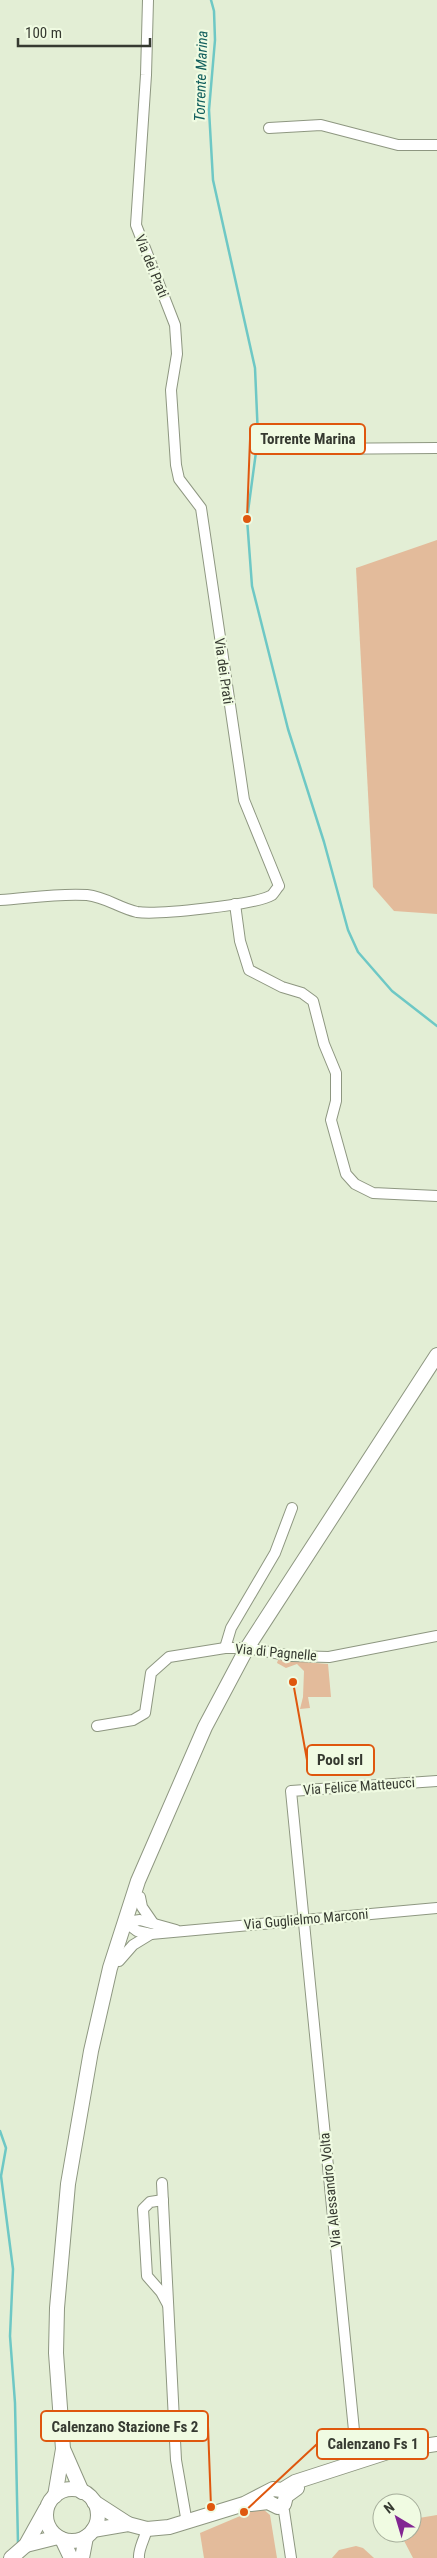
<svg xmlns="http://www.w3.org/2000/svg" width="437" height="2558" viewBox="0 0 437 2558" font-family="'Roboto Condensed',sans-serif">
  <rect width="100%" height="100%" fill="#e3eed5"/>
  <g fill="#e3bb9b">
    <path d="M437 540V914L394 911 373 887 356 568Z"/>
    <path d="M278 1660 328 1664 331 1697H308L310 1708 300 1709 303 1697 304 1671 297 1664 286 1668 277 1663Z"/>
    <path d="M263 2509 270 2515 277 2558H204L200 2533 252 2511Z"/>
    <path d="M412 2511 413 2519 437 2515V2558H413L400 2533H412Z"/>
    <path d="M356 2546 363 2548 374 2558H332L339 2550Z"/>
  </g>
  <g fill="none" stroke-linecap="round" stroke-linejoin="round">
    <g stroke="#6ec8c5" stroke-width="2.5">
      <path d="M211 0 214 11 215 40 209 110 213 180 255 368 258 437 247 519 252 586 288 729 324 842 348 930 358 952 392 991 437 1026"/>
      <path d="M0 2131 6 2148 1 2176 13 2269 10 2336 15 2403 18 2544"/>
    </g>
    <defs>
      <g id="street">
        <path d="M269 128 321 125 398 145H437"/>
        <path d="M304 449 437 448"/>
        <path d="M0 900C29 898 59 893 87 895 106 897 119 908 137 912 156 915 256 905 272 895 274 893 277 888 279 886L244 800 201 508 179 479 176 465 171 390 177 354 175 325 136 225 146 75 148 0"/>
        <path d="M235 904 240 941 249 970 282 987 302 993 313 1001 324 1044 336 1073V1101L331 1120 346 1174 355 1184 373 1193 437 1196"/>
        <path d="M225 1648 231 1628 275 1553 292 1508"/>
        <path d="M97 1726 133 1720 145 1713 151 1673 169 1657 225 1648H247L292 1656 329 1657 437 1636"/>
        <path d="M140 1897 142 1907 153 1923"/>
        <path d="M176 1930 140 1920 125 1922 137 1931 151 1934 437 1908"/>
        <path d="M119 1961 133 1945 151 1934"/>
        <path d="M162 2183 176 2460 187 2523"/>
        <path d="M163 2200 150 2202 143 2209 147 2276 161 2292 168 2305"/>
        <path d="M357 2461 291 1791 437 1781"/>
        <path d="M281 2506 284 2511 291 2558"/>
        <path d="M139 2558C138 2549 145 2538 147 2529"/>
      </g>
      <g id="secondary">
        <path d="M64 2451 82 2492"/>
        <circle cx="72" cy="2515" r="26"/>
        <path d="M55 2496 63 2449 56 2353 57 2308 68 2184 91 2051 110 1968 138 1881 205 1727 247 1648 437 1355"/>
        <path d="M94 2502 128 2524"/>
        <path d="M251 2504 268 2502 278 2507 284 2504 286 2496 297 2488"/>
        <path d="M93 2530 128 2524 147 2529 169 2527 244 2504 273 2489 282 2490 295 2482 391 2451 437 2444"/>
        <path d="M62 2539 71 2558"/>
        <path d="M26 2545 58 2537"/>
        <path d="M11 2558 26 2545 46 2509"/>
        <path d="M82 2558 86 2537"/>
      </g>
    </defs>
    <use href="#street" stroke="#8e9781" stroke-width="12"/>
    <use href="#secondary" stroke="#8e9781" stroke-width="16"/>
    <use href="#street" stroke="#fff" stroke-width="10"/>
    <use href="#secondary" stroke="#fff" stroke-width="14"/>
  </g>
  <g text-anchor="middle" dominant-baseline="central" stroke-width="4.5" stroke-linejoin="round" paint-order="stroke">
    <g font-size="14" fill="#363a31" stroke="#f0fbe2">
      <text transform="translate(152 266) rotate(68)">Via dei Prati</text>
      <text transform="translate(224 671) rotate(82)">Via dei Prati</text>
      <text transform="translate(276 1652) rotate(5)">Via di Pagnelle</text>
      <text transform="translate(359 1786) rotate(-4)">Via Felice Matteucci</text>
      <text transform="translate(306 1919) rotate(-5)">Via Guglielmo Marconi</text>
      <text transform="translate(330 2190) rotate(-96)">Via Alessandro Volta</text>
    </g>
    <g font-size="15" font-style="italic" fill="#125f5d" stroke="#f0fbe2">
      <text transform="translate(201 76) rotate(-88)">Torrente Marina</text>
    </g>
  </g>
  <path fill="none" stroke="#df570e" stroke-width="2" d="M247 519L250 439M293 1682L307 1760M211 2507L208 2426M244 2512L317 2444"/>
  <g fill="#df570e" stroke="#f0fbe2" stroke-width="2">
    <circle cx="247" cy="519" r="5"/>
    <circle cx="293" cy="1682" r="5"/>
    <circle cx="211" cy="2507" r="5"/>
    <circle cx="244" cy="2512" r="5"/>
  </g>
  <g fill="#f0fbe2" stroke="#df570e" stroke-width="2">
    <rect x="250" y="424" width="115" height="30" rx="5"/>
    <rect x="307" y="1745" width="67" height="30" rx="5"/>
    <rect x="41" y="2411" width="167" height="30" rx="5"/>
    <rect x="317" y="2429" width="111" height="30" rx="5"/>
  </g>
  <g font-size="15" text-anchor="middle" font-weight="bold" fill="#363a31">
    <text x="308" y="444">Torrente Marina</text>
    <text x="340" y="1765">Pool srl</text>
    <text x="125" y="2432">Calenzano Stazione Fs 2</text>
    <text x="373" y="2449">Calenzano Fs 1</text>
  </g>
  <g transform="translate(397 2518) rotate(322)"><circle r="24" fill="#f0fbe2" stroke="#a6ae9b"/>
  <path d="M0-4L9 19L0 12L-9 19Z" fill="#822692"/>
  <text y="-8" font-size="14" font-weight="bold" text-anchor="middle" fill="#363a31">N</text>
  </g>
  <path d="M18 38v8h132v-8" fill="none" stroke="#363a31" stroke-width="2.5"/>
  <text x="25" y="38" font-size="15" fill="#363a31" stroke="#f0fbe2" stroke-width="4" paint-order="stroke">100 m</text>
</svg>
